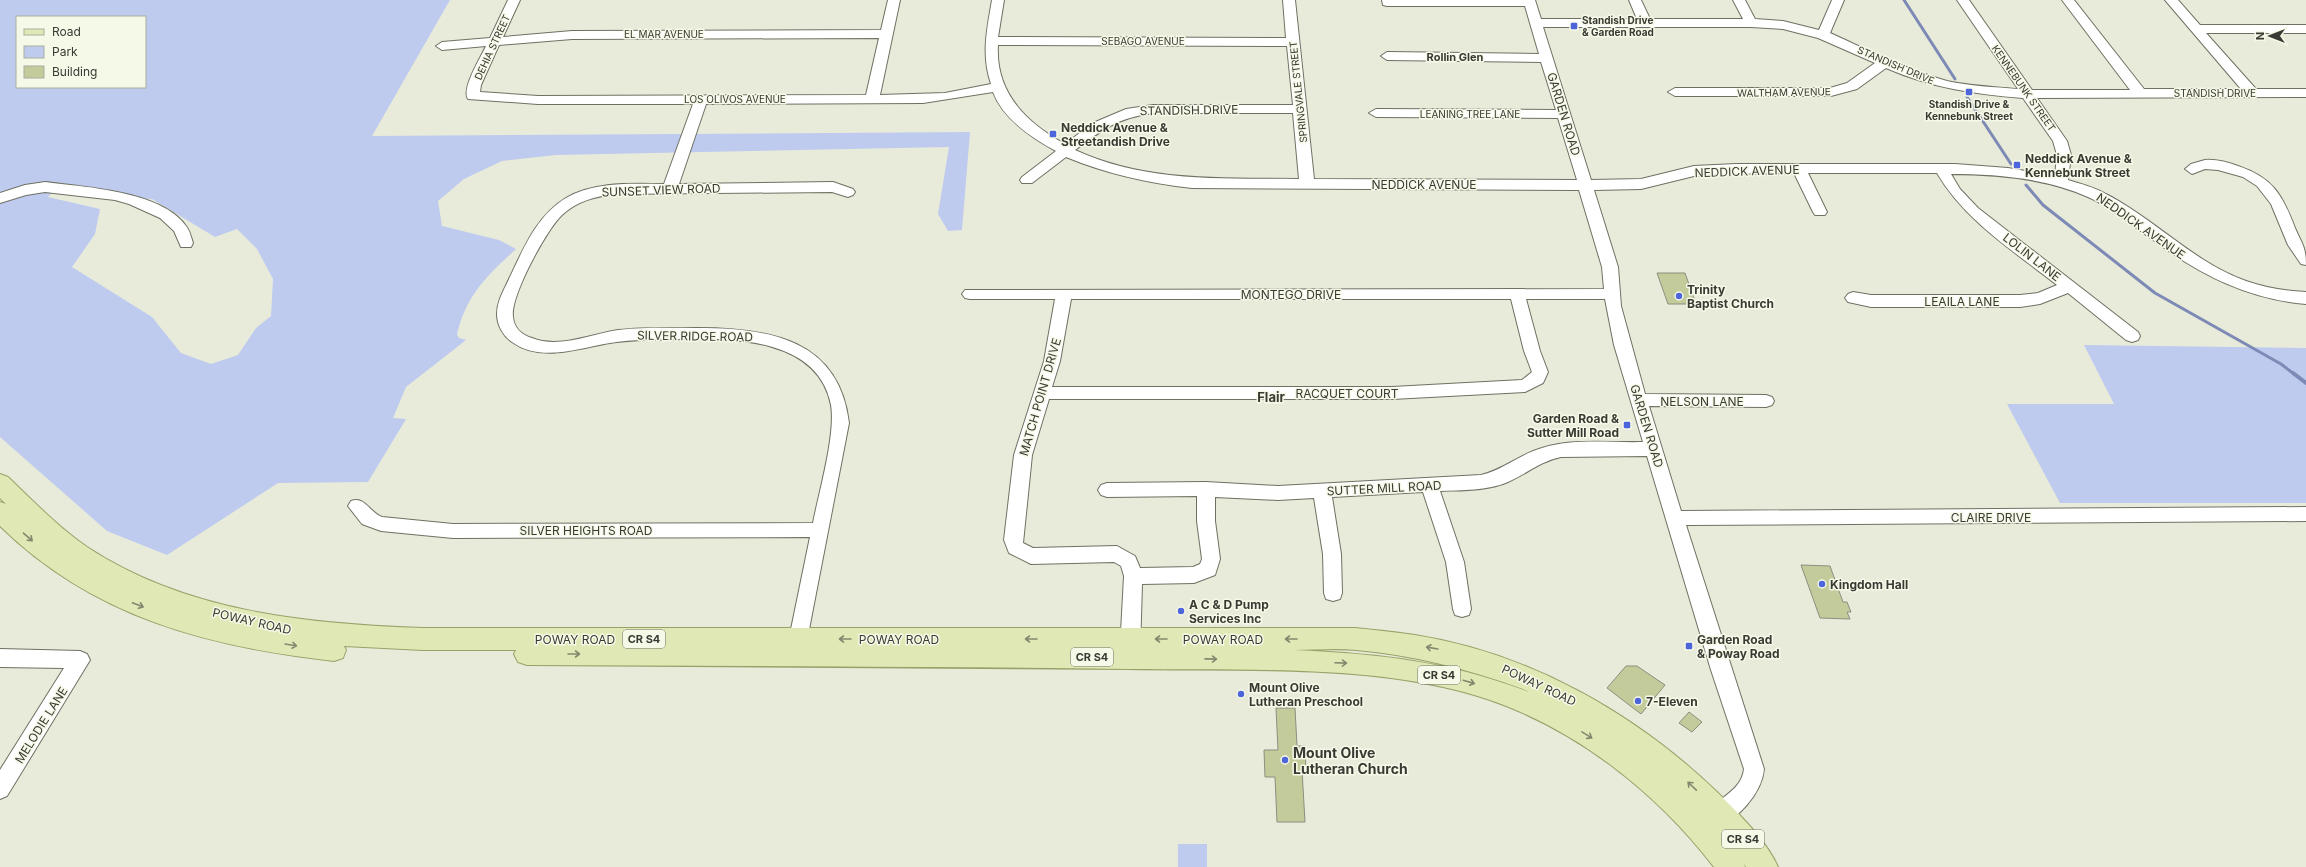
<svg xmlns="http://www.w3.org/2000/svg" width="2306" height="867" viewBox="0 0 2306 867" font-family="Inter,sans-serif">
  <rect width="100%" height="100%" fill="#e8ebda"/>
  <g fill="#becbef" fill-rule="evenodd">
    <path d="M0 0H450L372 136 970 132 962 230 948 231 938 214 949 147 556 155 502 161 464 179 438 201 442 226 499 240 516 249C487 276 467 294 457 334L459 338 466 340 406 387 393 418 406 419 368 482 278 483 167 555 107 531 0 437ZM17 17H145V87H17ZM58 185 126 198 152 199 215 237 237 229 257 249 273 279 271 316 256 328 238 355 211 364 181 353 152 317 72 267 95 234 100 209 48 197Z"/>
    <path d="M2084 345 2306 348V503H2060L2007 404H2114Z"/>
    <rect x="1178" y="844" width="29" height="23"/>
  </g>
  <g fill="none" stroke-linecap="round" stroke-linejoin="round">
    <g stroke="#7d8ab5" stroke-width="3">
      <path d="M1904 0 1955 79"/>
      <path d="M1967 97 2011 164"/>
      <path d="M2026 185 2043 205 2155 293 2281 364 2294 374"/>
    </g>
    <path stroke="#7d8ab5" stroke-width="4" d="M2293 373 2306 383"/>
  </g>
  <g fill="#c3cb9b" stroke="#8c8f7f">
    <path d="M1657 273H1685L1696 304H1668Z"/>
    <path d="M1801 565 1830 566 1843 602H1847L1851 612H1847L1850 619 1820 618Z"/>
    <path d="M1626 666H1637L1665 685 1641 714 1607 688Z"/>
    <path d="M1276 708H1295L1297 746H1305L1306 770H1302L1305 822H1277L1275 777H1265L1264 750H1278Z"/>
    <path d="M1689 712 1702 722 1692 732 1679 723Z"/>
  </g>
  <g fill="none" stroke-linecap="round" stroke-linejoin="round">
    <defs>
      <g id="minor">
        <path d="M508 0H520L503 37 572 31 881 30 888 0H900L880 95 945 93 991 84C981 55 987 29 992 0H1004L998 37 1286 38 1283 0H1295L1314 179 1577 180 1558 118 1376 117 1369 113 1376 109 1556 110 1541 62 1387 60 1381 56 1387 52 1539 54 1525 6H1387L1383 5 1382 0H1535L1541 19H1637L1629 0H1641L1650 19H1743L1733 0H1745L1755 19 1783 21 1819 30 1832 0H1844L1830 33C1868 50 1907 70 1947 81 1970 86 1994 87 2018 89L1957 0H1969L2032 90H2130L2062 0H2074L2144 89H2241L2165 0H2178L2200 25H2306V33H2206L2256 89H2306V97L2037 98 2067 141 2071 155 2068 180C2081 184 2094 187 2106 194 2155 219 2193 262 2246 281 2266 288 2285 291 2306 292V304C2249 299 2202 276 2156 242 2134 227 2113 208 2088 197 2046 178 1996 174 1951 174L1960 189 1978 208 2138 332 2140 336 2138 340 2132 342 2126 340 2068 293 2040 304 2020 307H1871L1848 302 1845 298 1848 294 1853 292 1871 295H2020L2038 293 2057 285C2014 251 1965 221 1937 173H1808L1827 212 1825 215H1815L1813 212 1794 173 1716 174 1694 176 1641 189 1594 190 1618 267 1621 306 1645 394 1766 395 1772 397 1774 401 1772 405 1766 407 1649 406 1681 511 2306 507V521L1686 525 1764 769C1762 794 1736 821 1713 830L1706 827 1702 820C1712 799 1741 794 1744 769L1711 670 1647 456 1561 457C1541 461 1526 474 1508 482 1487 491 1462 490 1440 491L1464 562 1471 609 1469 615 1462 617 1455 615 1453 609 1446 562 1423 492 1332 497 1341 554 1342 593 1340 599 1333 601 1326 599 1324 593 1323 554 1314 498 1278 500 1215 497V521L1220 559 1215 575 1194 583 1142 584 1140 651 1137 657 1130 660 1123 657 1120 651 1124 576 1121 566 1114 562 1031 564 1009 553 1004 540 1014 455 1044 361 1055 299H970L965 298 962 294 965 290 1604 289 1602 267 1579 190 1192 188C1148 183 1107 174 1066 157L1032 183H1022L1020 180 1022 177 1056 151C1032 138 1003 119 993 92L923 103 706 104 679 184 833 182 853 189 855 192 853 195 848 197 832 192 614 194C594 197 577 201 562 215 546 230 510 297 513 317 514 328 522 335 532 338 558 349 592 334 618 330 644 327 671 328 697 328 769 328 839 339 849 423L806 645 799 647 792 645 789 639 810 537 453 538 381 531 362 524 348 506 351 501C365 496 369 512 382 517L453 524 813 523C819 492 836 434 831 405 818 338 733 338 681 339 657 340 633 339 610 343 579 348 541 363 512 342 503 336 497 325 497 314 497 301 504 290 509 279 523 250 536 216 566 198 595 181 632 184 664 184L693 104H538L468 99C461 89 481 57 486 46L442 50 436 46 442 42 490 38ZM1543 27H1751L1783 29 1818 38 1875 63 1847 83 1830 88H1675L1668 92 1675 96H1831L1857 89 1886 68C1932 88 1974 94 2023 98L2053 141 2057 155 2055 176 2008 168 1955 164H1736L1694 166 1641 179 1591 180ZM879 38 866 95 538 96 480 92 481 85 499 45 572 39ZM998 45 1287 46 1293 105H1153L1126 109 1093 123 1065 144C1026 123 995 92 998 45ZM1153 113H1293L1299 179C1223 178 1146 183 1075 150 1103 129 1118 118 1153 113ZM1071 299H1511L1524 351 1532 372 1522 380 1392 387H1052L1060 361ZM1526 299H1605L1614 345 1643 442C1611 443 1574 438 1542 448 1520 454 1505 469 1481 475L1278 486 1206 482 1107 483 1101 485 1098 490 1101 495 1107 497 1197 496V521L1202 559 1200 564 1193 567 1140 568 1135 556 1117 546 1033 548 1023 543 1032 455 1049 399H1392L1525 392 1543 383 1548 372 1540 351Z"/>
        <path d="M2205 160C2216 159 2227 162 2238 166 2273 178 2282 194 2295 228 2302 244 2306 247 2306 265L2301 264 2288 245 2271 204 2257 186 2243 177 2218 170 2205 169 2192 174 2185 169 2191 164Z"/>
        <path d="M45 182C84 187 162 191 186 226 190 231 191 237 193 243L191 247H181L174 231 160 218 129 204 115 200 45 192 26 195 0 203V193L25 185Z"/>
        <path d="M0 649 80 651 87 654 90 660 7 796 0 799V770L64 668 0 667Z"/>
      </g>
      <path id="major" d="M0 474 8 477C33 501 58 527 87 547 186 612 307 624 423 628H1355C1375 630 1395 632 1415 635 1529 653 1635 713 1717 792 1737 812 1767 841 1778 867H1746L1744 864 1745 867H1714C1657 793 1579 731 1490 700 1383 663 1243 671 1129 669 929 666 728 666 527 665L518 662 514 654 516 650H423L344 646 346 650 343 658 334 661C208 647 93 617 0 526V502L6 504 0 498ZM1294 650C1315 650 1336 648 1356 650 1414 655 1468 669 1523 689L1529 692C1447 661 1381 654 1294 650Z"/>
    </defs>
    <use href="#minor" stroke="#6e7162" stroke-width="2"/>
    <use href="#major" stroke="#99a168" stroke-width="2"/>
    <use href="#minor" fill="#fff" fill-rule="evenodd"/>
    <use href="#major" fill="#e0e8b6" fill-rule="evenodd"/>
  </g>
  <defs><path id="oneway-shaft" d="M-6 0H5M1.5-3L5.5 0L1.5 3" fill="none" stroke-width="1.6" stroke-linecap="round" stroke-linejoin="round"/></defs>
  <g stroke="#84886e">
    <use href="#oneway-shaft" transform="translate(28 537) rotate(41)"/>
    <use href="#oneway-shaft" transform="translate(138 605) rotate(21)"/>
    <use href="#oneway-shaft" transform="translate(845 639) rotate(180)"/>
    <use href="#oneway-shaft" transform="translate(1031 639) rotate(180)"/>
    <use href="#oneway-shaft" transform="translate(1161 639) rotate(180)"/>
    <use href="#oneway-shaft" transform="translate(1291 639) rotate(180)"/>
    <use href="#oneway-shaft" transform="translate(291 645) rotate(9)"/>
    <use href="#oneway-shaft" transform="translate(1432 648) rotate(-170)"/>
    <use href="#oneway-shaft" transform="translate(574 654)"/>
    <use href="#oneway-shaft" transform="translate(1211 659) rotate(1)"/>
    <use href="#oneway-shaft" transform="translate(1341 663) rotate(2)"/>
    <use href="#oneway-shaft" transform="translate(1469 682) rotate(16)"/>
    <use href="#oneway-shaft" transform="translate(1587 735) rotate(32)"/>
    <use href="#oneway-shaft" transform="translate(1692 786) rotate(-136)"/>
  </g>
  <g fill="#4d65da" stroke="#f5f9e7" stroke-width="1.5">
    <rect x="1570" y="22" width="8" height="8" rx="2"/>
    <rect x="1965" y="88" width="8" height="8" rx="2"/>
    <rect x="1049" y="130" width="8" height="8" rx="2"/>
    <rect x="2013" y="161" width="8" height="8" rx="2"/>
    <circle cx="1679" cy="296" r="4"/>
    <rect x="1623" y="421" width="8" height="8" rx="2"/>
    <circle cx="1822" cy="584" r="4"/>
    <circle cx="1181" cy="611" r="4"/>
    <rect x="1685" y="642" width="8" height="8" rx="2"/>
    <circle cx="1241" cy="694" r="4"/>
    <circle cx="1638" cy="701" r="4"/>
    <circle cx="1285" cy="760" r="4"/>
  </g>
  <g text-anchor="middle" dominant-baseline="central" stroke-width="3" stroke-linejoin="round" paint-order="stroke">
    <g font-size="10" font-weight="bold" fill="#393a33" stroke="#f5f9e7" text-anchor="start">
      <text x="1582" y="20">Standish Drive<tspan x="1582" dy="12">&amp; Garden Road</tspan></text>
      <text x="1969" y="104" text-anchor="middle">Standish Drive &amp;<tspan x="1969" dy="12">Kennebunk Street</tspan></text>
    </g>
    <g font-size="10" fill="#393a33" stroke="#f5f9e7">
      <text x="664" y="34">EL MAR AVENUE</text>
      <text x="1143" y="41">SEBAGO AVENUE</text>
      <text transform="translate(492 47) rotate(-65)">DEHIA STREET</text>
      <text transform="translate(1896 65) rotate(23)">STANDISH DRIVE</text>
      <text transform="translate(2024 88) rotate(55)">KENNEBUNK STREET</text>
      <text transform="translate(1298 92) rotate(-96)">SPRINGVALE STREET</text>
      <text transform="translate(1784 92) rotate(-1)">WALTHAM AVENUE</text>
      <text x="2215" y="93">STANDISH DRIVE</text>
      <text x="735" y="99">LOS OLIVOS AVENUE</text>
      <text x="1470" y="114">LEANING TREE LANE</text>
    </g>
    <g font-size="11" font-weight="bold" fill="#393a33" stroke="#f5f9e7">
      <text x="1455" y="57">Rollin Glen</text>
    </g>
    <g fill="#f5f9e7" stroke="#717369" stroke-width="1">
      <rect x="623" y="630" width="42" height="18" rx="3"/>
      <rect x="1071" y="648" width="42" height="18" rx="3"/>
      <rect x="1418" y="666" width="42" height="18" rx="3"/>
      <rect x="1722" y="830" width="42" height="18" rx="3"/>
    </g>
    <g font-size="11" font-weight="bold" fill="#393a33">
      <text x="644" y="639">CR S4</text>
      <text x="1092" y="657">CR S4</text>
      <text x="1439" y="675">CR S4</text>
      <text x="1743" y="839">CR S4</text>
    </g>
    <g font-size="12" fill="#393a33" stroke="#f5f9e7">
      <text transform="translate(1189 110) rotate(-1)">STANDISH DRIVE</text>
      <text transform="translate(1564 114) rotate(73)">GARDEN ROAD</text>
      <text transform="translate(1747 171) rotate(-2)">NEDDICK AVENUE</text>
      <text x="1424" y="184">NEDDICK AVENUE</text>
      <text transform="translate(661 190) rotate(-2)">SUNSET VIEW ROAD</text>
      <text transform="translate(2141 226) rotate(35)">NEDDICK AVENUE</text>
      <text transform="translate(2032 257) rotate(38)">LOLIN LANE</text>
      <text x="1291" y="294">MONTEGO DRIVE</text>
      <text x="1962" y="301">LEAILA LANE</text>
      <text transform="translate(695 336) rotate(1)">SILVER RIDGE ROAD</text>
      <text x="1347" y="393">RACQUET COURT</text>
      <text transform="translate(1040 397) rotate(-74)">MATCH POINT DRIVE</text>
      <text x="1702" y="401">NELSON LANE</text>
      <text transform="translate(1647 426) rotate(73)">GARDEN ROAD</text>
      <text transform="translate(1384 488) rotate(-3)">SUTTER MILL ROAD</text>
      <text x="1991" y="517">CLAIRE DRIVE</text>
      <text x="586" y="530">SILVER HEIGHTS ROAD</text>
      <text transform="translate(252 621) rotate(13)">POWAY ROAD</text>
      <text x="575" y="639">POWAY ROAD</text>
      <text x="899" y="639">POWAY ROAD</text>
      <text x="1223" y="639">POWAY ROAD</text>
      <text transform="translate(1539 685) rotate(25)">POWAY ROAD</text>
      <text transform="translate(41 725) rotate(-58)">MELODIE LANE</text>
    </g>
    <g font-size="12" font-weight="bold" fill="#393a33" stroke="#f5f9e7" text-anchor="start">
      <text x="1061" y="127">Neddick Avenue &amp;<tspan x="1061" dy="14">Streetandish Drive</tspan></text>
      <text x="2025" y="158">Neddick Avenue &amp;<tspan x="2025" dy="14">Kennebunk Street</tspan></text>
      <text x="1687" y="289">Trinity<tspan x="1687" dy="14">Baptist Church</tspan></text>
      <text x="1619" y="418" text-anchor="end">Garden Road &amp;<tspan x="1619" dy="14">Sutter Mill Road</tspan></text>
      <text x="1830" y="584">Kingdom Hall</text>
      <text x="1189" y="604">A C &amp; D Pump<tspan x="1189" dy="14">Services Inc</tspan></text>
      <text x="1697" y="639">Garden Road<tspan x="1697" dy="14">&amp; Poway Road</tspan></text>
      <text x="1249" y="687">Mount Olive<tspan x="1249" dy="14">Lutheran Preschool</tspan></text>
      <text x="1646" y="701">7-Eleven</text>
    </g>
    <g font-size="13" font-weight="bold" fill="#393a33" stroke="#f5f9e7">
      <text x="1271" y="397">Flair</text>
    </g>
    <g font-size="14" font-weight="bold" fill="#393a33" stroke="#f5f9e7" text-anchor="start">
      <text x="1293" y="752">Mount Olive<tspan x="1293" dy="16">Lutheran Church</tspan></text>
    </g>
  </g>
  <rect x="16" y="16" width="130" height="72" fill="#f5f9e7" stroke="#aaad9f"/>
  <rect x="24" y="29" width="20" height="6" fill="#e0e8b6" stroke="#aaad9f"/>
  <text x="52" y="36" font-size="12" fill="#393a33">Road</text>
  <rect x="24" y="46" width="20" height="12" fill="#becbef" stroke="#aaad9f"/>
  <text x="52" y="56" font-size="12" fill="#393a33">Park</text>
  <rect x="24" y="66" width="20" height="12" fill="#c3cb9b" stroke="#aaad9f"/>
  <text x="52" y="76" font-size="12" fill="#393a33">Building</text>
  <g transform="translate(2270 36) rotate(270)" stroke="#f5f9e7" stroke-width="3" paint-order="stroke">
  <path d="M0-3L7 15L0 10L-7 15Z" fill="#393a33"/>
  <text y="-6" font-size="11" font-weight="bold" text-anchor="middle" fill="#393a33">N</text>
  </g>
</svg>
